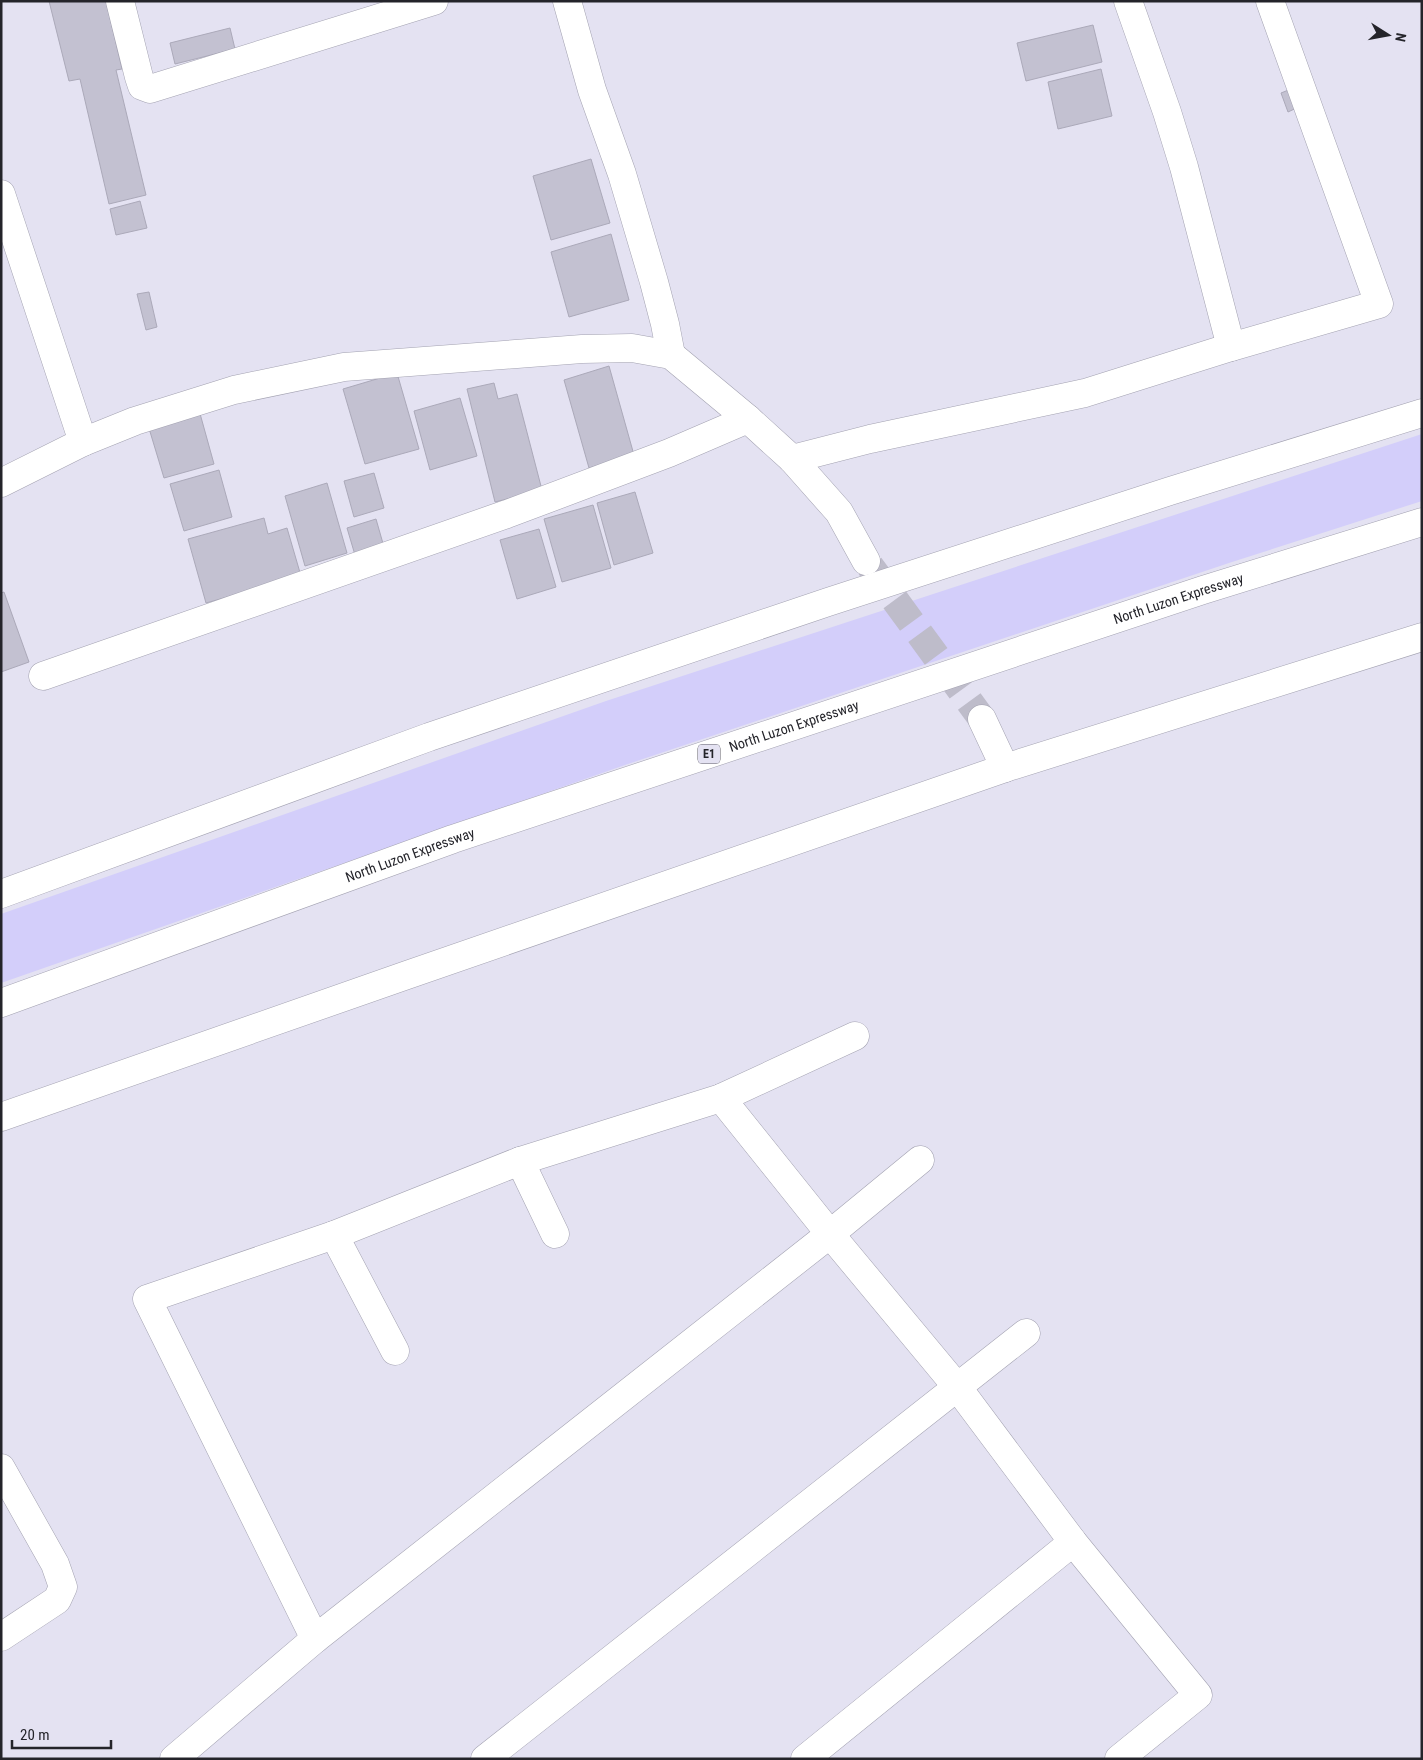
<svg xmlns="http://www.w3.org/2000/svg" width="1423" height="1760" viewBox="0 0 1423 1760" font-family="'Roboto Condensed',sans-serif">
  <rect width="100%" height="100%" fill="#e4e2f2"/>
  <path fill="#d3cefa" d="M1422 434V501L1232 562 625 765 1 983V914L606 701Z"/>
  <g fill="#c3c1d1" stroke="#aba9b9">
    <path d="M49 1H106L122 69 116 70 146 195 109 204 80 79 69 81Z"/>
    <path d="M1093 25 1102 62 1026 81 1017 43Z"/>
    <path d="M230 28 235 49 175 64 170 43Z"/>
    <path d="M1101 69 1112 116 1058 129 1048 82Z"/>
    <path d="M1296 87 1303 105 1288 112 1281 93Z"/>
    <path d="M591 159 610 223 551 240 533 176Z"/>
    <path d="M140 201 147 228 116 235 110 209Z"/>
    <path d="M611 234 629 300 569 317 551 252Z"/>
    <path d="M149 292 157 327 146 330 137 294Z"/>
    <path d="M609 366 634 455 589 468 564 380Z"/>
    <path d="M397 373 419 449 365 464 343 389Z"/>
    <path d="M494 383 498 399 517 394 542 490 495 502 467 389Z"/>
    <path d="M460 398 477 456 430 470 414 411Z"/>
    <path d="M199 410 214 464 164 478 148 425Z"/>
    <path d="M219 470 232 517 184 531 170 484Z"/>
    <path d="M374 473 384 508 354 517 344 481Z"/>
    <path d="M327 483 347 553 305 566 285 496Z"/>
    <path d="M635 492 653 553 614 565 597 503Z"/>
    <path d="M593 505 611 568 562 582 544 519Z"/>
    <path d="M264 518 268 534 287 528 301 576 206 603 188 539Z"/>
    <path d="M376 519 384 547 355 555 347 528Z"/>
    <path d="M539 529 556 587 517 599 500 540Z"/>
    <path d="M4 592 29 662 1 672V593Z"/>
  </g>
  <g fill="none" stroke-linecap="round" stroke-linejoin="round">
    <path stroke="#bebcca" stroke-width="28" stroke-dasharray="28 14" stroke-linecap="butt" d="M870 566 982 719"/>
    <defs>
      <g id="minor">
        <path d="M120 1 139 77 142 86 150 89 434 1"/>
        <path d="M567 1 592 90 622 174 654 282 665 324 671 355"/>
        <path d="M1128 1 1167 112 1184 167 1231 347"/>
        <path d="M1 194 83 442"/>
        <path d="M792 459 870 439 1085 393 1231 347 1379 304 1270 1"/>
        <path d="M1 483 83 442 135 421 234 390 344 367 582 349 632 348 671 355 748 419 792 459 839 512 866 561"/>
        <path d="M43 676 507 514 669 453 748 419"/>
        <path d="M982 719 1005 768"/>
        <path d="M721 1098 830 1234 958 1388 1073 1542 1198 1695 1119 1759"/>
        <path d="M1 1117 407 975 1005 768 1422 637"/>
        <path d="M520 1161 555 1234"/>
        <path d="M334 1235 395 1351"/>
        <path d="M1 1468 55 1564 63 1587 57 1600 1 1637"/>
        <path d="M315 1639 147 1299 334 1235 520 1161 721 1098 855 1036"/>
        <path d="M174 1759 315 1639 830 1234 920 1160"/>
        <path d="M485 1759 1026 1333"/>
        <path d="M805 1759 1073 1542"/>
      </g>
      <g id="highway">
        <path d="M1 894 429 737 828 602 1170 491 1422 413"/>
        <path id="s1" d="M1 1003 453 839 1203 590 1422 522"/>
      </g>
    </defs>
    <use href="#minor" stroke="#a3a2b1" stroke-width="29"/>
    <use href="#highway" stroke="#a3a2b1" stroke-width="29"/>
    <use href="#minor" stroke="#fff" stroke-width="28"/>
    <use href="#highway" stroke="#fff" stroke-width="28"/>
  </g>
  <g text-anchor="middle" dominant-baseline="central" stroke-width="4.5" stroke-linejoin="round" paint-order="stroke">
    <rect fill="#e4e2f2" stroke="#5e5d66" stroke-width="1" x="698" y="744.5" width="22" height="19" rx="4"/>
    <g font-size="12" font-weight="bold" fill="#24242a">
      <text x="709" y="754">E1</text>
    </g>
    <g font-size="14" fill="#24242a" stroke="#e4e2f2">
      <text stroke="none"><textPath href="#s1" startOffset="1245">North Luzon Expressway</textPath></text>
      <text stroke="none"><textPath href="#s1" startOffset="840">North Luzon Expressway</textPath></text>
      <text stroke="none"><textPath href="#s1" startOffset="435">North Luzon Expressway</textPath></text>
    </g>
  </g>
  <rect width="1423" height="1760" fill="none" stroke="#24242a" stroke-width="5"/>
  <g transform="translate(1388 35) rotate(101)" stroke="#e4e2f2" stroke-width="4" paint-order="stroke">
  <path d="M0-4L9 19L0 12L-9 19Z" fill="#24242a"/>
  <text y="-8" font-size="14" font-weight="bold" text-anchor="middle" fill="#24242a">N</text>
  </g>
  <path d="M12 1740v8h99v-8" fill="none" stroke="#24242a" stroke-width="2.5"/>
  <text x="20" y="1740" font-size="15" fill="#24242a" stroke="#e4e2f2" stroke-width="4" paint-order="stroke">20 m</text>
</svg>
